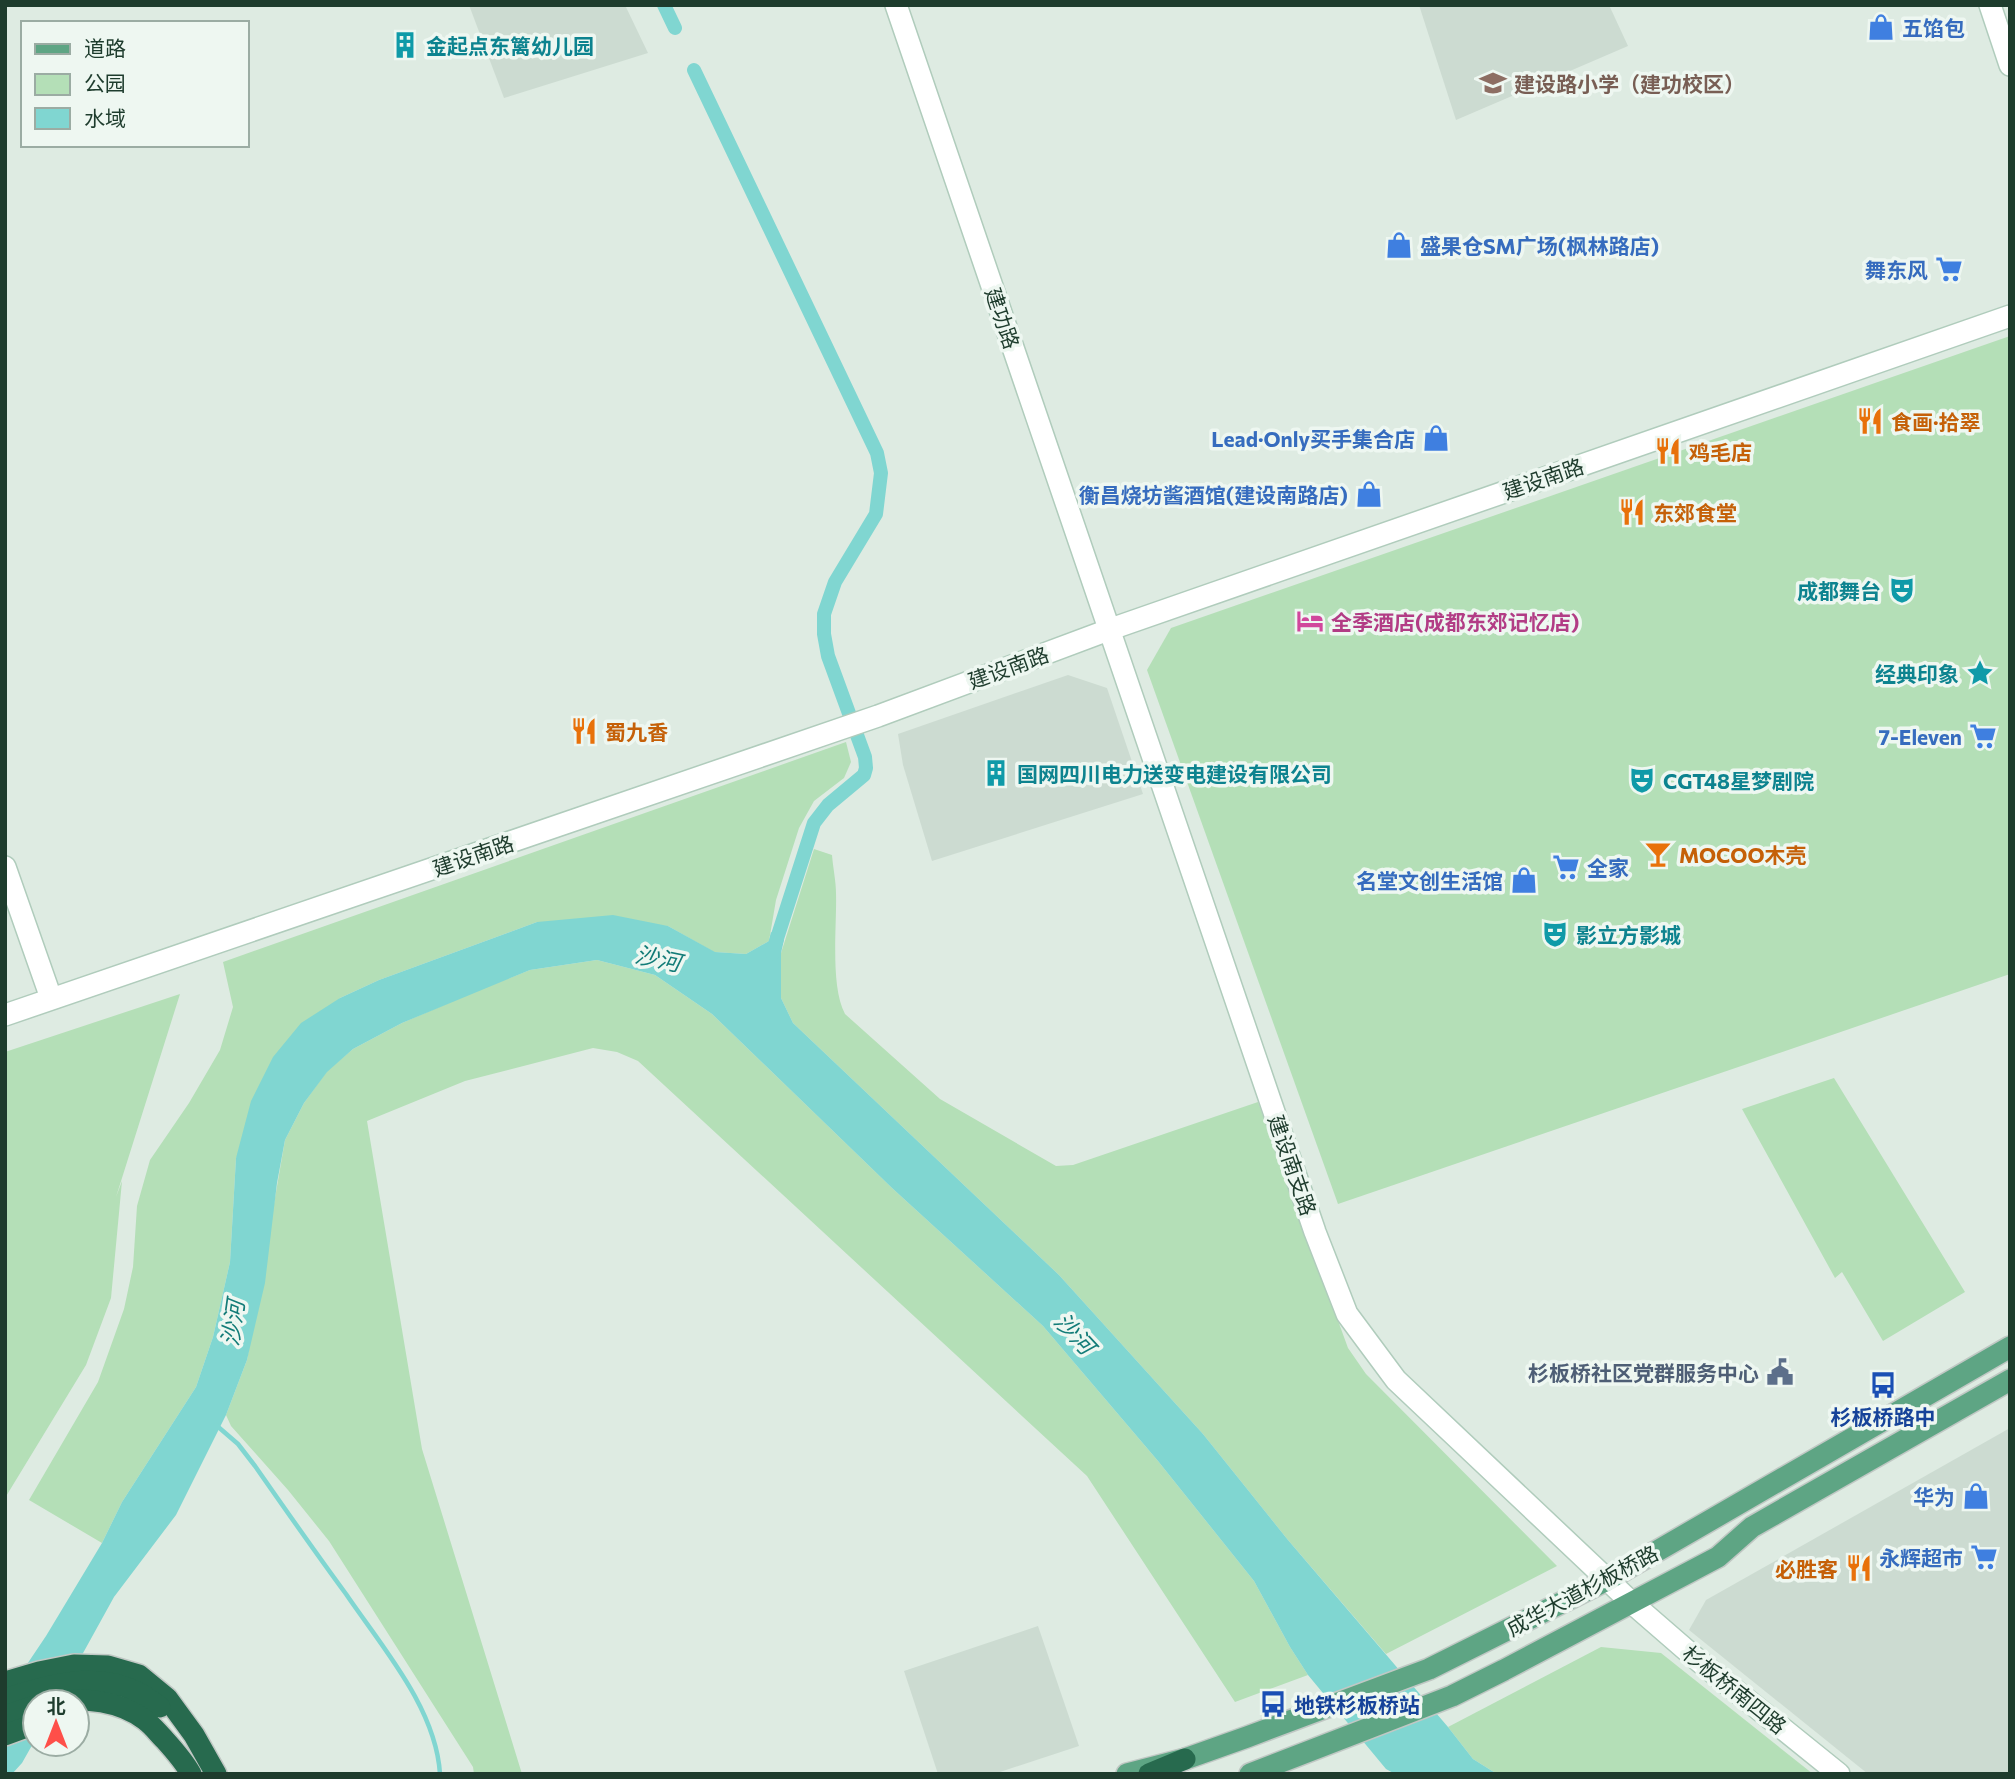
<svg xmlns="http://www.w3.org/2000/svg" width="2015" height="1779" viewBox="0 0 2015 1779" font-family="Commissioner,'Noto Sans SC',sans-serif">
  <rect width="100%" height="100%" fill="#deebe2"/>
  <g fill="#ccdbd1">
    <path d="M469 5H625L648 53 504 98Z"/>
    <path d="M1419 5H1609L1628 46 1456 120Z"/>
    <path d="M1068 675 1107 688 1143 794 932 861 903 765 898 734Z"/>
    <path d="M2010 1428V1774H1868L1689 1630 1706 1600Z"/>
    <path d="M1038 1626 1079 1746 994 1774H938L904 1671Z"/>
  </g>
  <g fill="#b4dfb7">
    <path d="M2010 336V974L1338 1204 1147 670 1171 628Z"/>
    <path d="M846 742 851 762 844 778 814 801 799 828 776 900 769 941 746 954 714 952 668 926 537 922 379 980 340 998 236 1158 230 1262 213 1337 196 1387 122 1502 102 1543 29 1500 98 1382 124 1309 133 1267 137 1206 150 1160 189 1103 220 1050 233 1007 223 962Z"/>
    <path d="M814 849 832 855C833 868 836 881 836 893 837 926 830 986 845 1014L940 1099 1056 1166 1073 1165 1258 1102 1348 1348 1366 1374 1557 1566 1386 1654 1288 1540 1203 1434 1059 1275 793 1023 781 998V953Z"/>
    <path d="M597 960 655 975 712 1014 892 1188 1043 1326 1158 1461 1254 1581 1290 1647 1308 1675 1235 1702 1087 1476 638 1061 617 1052 593 1048 465 1081 367 1121 422 1449 522 1774H474L473 1767 329 1541 288 1490 231 1426 226 1415 247 1360 285 1140 304 1103 327 1071 353 1049 402 1023 474 992 530 970Z"/>
    <path d="M180 994 116 1197 122 1181 111 1298 86 1365 5 1498V1052Z"/>
    <path d="M1834 1078 1965 1292 1883 1341 1842 1272 1835 1278 1742 1109Z"/>
    <path d="M1601 1647 1661 1653 1813 1774H1497L1473 1759 1448 1727Z"/>
  </g>
  <path fill="#80d6d1" d="M613 915 668 926 715 952 746 954 769 941 771 932 784 940 781 953V998L793 1023 1059 1275 1203 1434 1288 1540 1448 1727 1473 1759 1497 1774H1395L1386 1769 1308 1675 1290 1647 1254 1581 1158 1461 1043 1326 892 1188 712 1014 655 975 597 960 530 970 402 1023 353 1049 327 1072 304 1103 285 1140 277 1183 265 1283 247 1360 226 1415 176 1515 114 1597 56 1702H35V1740L22 1763 12 1774H5V1697L46 1636 102 1543 122 1502 196 1387 213 1337 230 1262 236 1158 251 1101 273 1057 301 1023 340 998 379 980 537 922Z"/>
  <g fill="none" stroke-linecap="round" stroke-linejoin="round">
    <path stroke="#80d6d1" stroke-width="4.5" d="M216 1425 238 1444 255 1466C285 1509 315 1552 346 1594 382 1647 436 1708 440 1774"/>
    <g stroke="#80d6d1" stroke-width="14">
      <path d="M664 5 675 28"/>
      <path d="M694 70 877 453 881 473 876 514 835 582 824 614V634L828 656 865 757 866 768 864 775 828 805 814 823 772 954"/>
    </g>
    <defs>
      <g id="secondary">
        <path d="M896 5 1315 1232 1347 1314 1396 1380 1632 1603 1700 1662 1839 1774"/>
        <path d="M1990 5 2010 65"/>
        <path d="M5 867 51 998"/>
        <path d="M5 1015 878 716 1111 629 2010 316"/>
      </g>
      <g id="primary">
        <path d="M1127 1774 1185 1759 1247 1737 1429 1669 1607 1580 2010 1347"/>
        <path d="M1250 1774 1452 1696 1504 1670 1718 1557 1752 1527 2010 1380"/>
      </g>
      <g id="highway">
        <path d="M5 1682 39 1672 74 1665 108 1666 139 1675 167 1698 194 1735 216 1774"/>
        <path d="M5 1699C47 1685 95 1671 137 1692 145 1696 153 1702 160 1707"/>
        <path d="M55 1702C85 1697 120 1701 145 1720 152 1725 158 1733 164 1739 174 1750 184 1761 191 1774"/>
        <path d="M5 1716 35 1706"/>
        <path d="M5 1735 35 1724"/>
        <path d="M1149 1774 1185 1759"/>
      </g>
    </defs>
    <use href="#secondary" stroke="#b0ccbc" stroke-width="24"/>
    <use href="#primary" stroke="#c0c8c4" stroke-width="24"/>
    <use href="#highway" stroke="#c0c8c4" stroke-width="24"/>
    <use href="#secondary" stroke="#fff" stroke-width="21"/>
    <use href="#primary" stroke="#5ea584" stroke-width="21"/>
    <use href="#highway" stroke="#276a4e" stroke-width="21"/>
  </g>
  <defs>
    <symbol id="shop-bare" viewBox="-9 -9 18 18"><path d="M-5-2.5h2.3a2.7 3.5 0 0 1 5.4 0H5L5.5 6h-11ZM-1.5-2.5h3a1.5 2.3 0 0 0-3 0Z" fill="#3f7fe0" stroke="#eef7f1" stroke-width="2.5" paint-order="stroke"/></symbol>
    <symbol id="building-bare" viewBox="-9 -9 18 18"><path d="M-4-6H4V6H1V3H-1V6H-4ZM-2.5-4.3h1.7v1.8h-1.7ZM.8-4.3h1.7v1.8H.8ZM-2.5-1h1.7V.8h-1.7ZM.8-1h1.7V.8H.8Z" fill="#0f9aa8" stroke="#eef7f1" stroke-width="2.5" paint-order="stroke"/></symbol>
    <symbol id="school-bare" viewBox="-9 -9 18 18"><path d="M0-5L7-2L0 1L-7-2ZM-4 1L0 2.5L4 1V4Q0 6-4 4Z" fill="#8d6e63" stroke="#eef7f1" stroke-width="2.5" paint-order="stroke"/></symbol>
    <symbol id="supermarket-bare" viewBox="-9 -9 18 18"><path d="M-6-5.5h2.5l.6 2H6L4.5 2H-2.5L-4.4-4H-6ZM-1.5 3.2a1.3 1.3 0 1 0 .1 0ZM3 3.2a1.3 1.3 0 1 0 .1 0Z" fill="#3f7fe0" stroke="#eef7f1" stroke-width="2.5" paint-order="stroke"/></symbol>
    <symbol id="restaurant-bare" viewBox="-9 -9 18 18"><path d="M-5-6h1v4h1v-4h1v4h1v-4h1v5L-1.5 .5V6h-2V.5L-5-1ZM5-6V6H3V1.5H1.5Q1.5-4 5-6Z" fill="#e8710a" stroke="#eef7f1" stroke-width="2.5" paint-order="stroke"/></symbol>
    <symbol id="theatre-bare" viewBox="-9 -9 18 18"><path d="M-5-5.5Q0-4 5-5.5V0Q5 5 0 6Q-5 5-5 0ZM-3.3-2.5H-1v1.5H-3.3ZM1-2.5H3.3v1.5H1ZM-2.8 1Q0 5.5 2.8 1Z" fill="#0f9aa8" stroke="#eef7f1" stroke-width="2.5" paint-order="stroke"/></symbol>
    <symbol id="hotel-bare" viewBox="-9 -9 18 18"><path d="M-6-4.5h1.5V1H6V5H4.5V3h-9V5H-6ZM-4 0a1.8 1.8 0 1 1 3.6 0ZM.5 0V-2.5h3Q6-2.5 6 0Z" fill="#d1479c" stroke="#eef7f1" stroke-width="2.5" paint-order="stroke"/></symbol>
    <symbol id="sight-bare" viewBox="-9 -9 18 18"><path d="M0-6L1.8-2.2L6-1.7L2.9 1.2L3.7 5.4L0 3.3L-3.7 5.4L-2.9 1.2L-6-1.7L-1.8-2.2Z" fill="#0f9aa8" stroke="#eef7f1" stroke-width="2.5" paint-order="stroke"/></symbol>
    <symbol id="bar-bare" viewBox="-9 -9 18 18"><path d="M-6-5H6L.8 .8V4.5H3.5V6h-7V4.5H-.8V.8Z" fill="#e8710a" stroke="#eef7f1" stroke-width="2.5" paint-order="stroke"/></symbol>
    <symbol id="civic-bare" viewBox="-9 -9 18 18"><path d="M-.6-6.5H3V-4.5H.6V-3L4-1V1h2V6H-6V1h2V-1L-.6-3ZM-1.2 2.5V6h2.4V2.5Z" fill="#5c6f8a" stroke="#eef7f1" stroke-width="2.5" paint-order="stroke"/></symbol>
    <symbol id="bus-bare" viewBox="-9 -9 18 18"><path d="M-5-6H5V4H4V6H2V4H-2V6H-4V4H-5ZM-3.5-4V0h7V-4ZM-3.5 1.2v1.5H-2V1.2ZM2 1.2v1.5H3.5V1.2Z" fill="#1a4fb4" stroke="#eef7f1" stroke-width="2.5" paint-order="stroke"/></symbol>
  </defs>
  <g fill-rule="evenodd">
    <use href="#shop-bare" x="1862" y="8" width="38" height="38"/>
    <use href="#building-bare" x="386" y="26" width="38" height="38"/>
    <use href="#school-bare" x="1474" y="64" width="38" height="38"/>
    <use href="#shop-bare" x="1380" y="226" width="38" height="38"/>
    <use href="#supermarket-bare" x="1930" y="250" width="38" height="38"/>
    <use href="#restaurant-bare" x="1851" y="402" width="38" height="38"/>
    <use href="#shop-bare" x="1417" y="419" width="38" height="38"/>
    <use href="#restaurant-bare" x="1649" y="432" width="38" height="38"/>
    <use href="#shop-bare" x="1350" y="475" width="38" height="38"/>
    <use href="#restaurant-bare" x="1613" y="493" width="38" height="38"/>
    <use href="#theatre-bare" x="1883" y="571" width="38" height="38"/>
    <use href="#hotel-bare" x="1291" y="602" width="38" height="38"/>
    <use href="#sight-bare" x="1961" y="654" width="38" height="38"/>
    <use href="#restaurant-bare" x="565" y="712" width="38" height="38"/>
    <use href="#supermarket-bare" x="1964" y="717" width="38" height="38"/>
    <use href="#building-bare" x="977" y="754" width="38" height="38"/>
    <use href="#theatre-bare" x="1623" y="761" width="38" height="38"/>
    <use href="#bar-bare" x="1639" y="835" width="38" height="38"/>
    <use href="#supermarket-bare" x="1547" y="848" width="38" height="38"/>
    <use href="#shop-bare" x="1505" y="861" width="38" height="38"/>
    <use href="#theatre-bare" x="1536" y="915" width="38" height="38"/>
    <use href="#civic-bare" x="1761" y="1353" width="38" height="38"/>
    <use href="#bus-bare" x="1864" y="1366" width="38" height="38"/>
    <use href="#shop-bare" x="1957" y="1477" width="38" height="38"/>
    <use href="#supermarket-bare" x="1965" y="1538" width="38" height="38"/>
    <use href="#restaurant-bare" x="1840" y="1549" width="38" height="38"/>
    <use href="#bus-bare" x="1254" y="1685" width="38" height="38"/>
  </g>
  <g text-anchor="middle" dominant-baseline="central" stroke-width="7" stroke-linejoin="round" paint-order="stroke">
    <g font-size="21" font-weight="bold" fill="#366cbe" stroke="#eef7f1" text-anchor="end">
      <text x="1902" y="27" text-anchor="start">五馅包</text>
      <text x="1420" y="245" text-anchor="start">盛果仓SM广场(枫林路店)</text>
      <text x="1928" y="269">舞东风</text>
      <text x="1415" y="438">Lead·Only买手集合店</text>
      <text x="1348" y="494">衡昌烧坊酱酒馆(建设南路店)</text>
      <text x="1962" y="736">7-Eleven</text>
      <text x="1587" y="867" text-anchor="start">全家</text>
      <text x="1503" y="880">名堂文创生活馆</text>
      <text x="1955" y="1496">华为</text>
      <text x="1963" y="1557">永辉超市</text>
    </g>
    <g font-size="21" font-weight="bold" fill="#0d838f" stroke="#eef7f1" text-anchor="start">
      <text x="426" y="45">金起点东篱幼儿园</text>
      <text x="1881" y="590" text-anchor="end">成都舞台</text>
      <text x="1959" y="673" text-anchor="end">经典印象</text>
      <text x="1017" y="773">国网四川电力送变电建设有限公司</text>
      <text x="1663" y="780">CGT48星梦剧院</text>
      <text x="1576" y="934">影立方影城</text>
    </g>
    <g font-size="21" font-weight="bold" fill="#785e54" stroke="#eef7f1" text-anchor="start">
      <text x="1514" y="83">建设路小学（建功校区）</text>
    </g>
    <g font-size="21" fill="#1e3c2d" stroke="#eef7f1">
      <text transform="translate(1003 318) rotate(71)">建功路</text>
      <text transform="translate(1543 478) rotate(-19)">建设南路</text>
      <text transform="translate(1008 667) rotate(-20)">建设南路</text>
      <text transform="translate(473 855) rotate(-19)">建设南路</text>
      <text transform="translate(1293 1165) rotate(71)">建设南支路</text>
      <text transform="translate(1582 1590) rotate(-28)">成华大道杉板桥路</text>
      <text transform="translate(1735 1689) rotate(39)">杉板桥南四路</text>
    </g>
    <g font-size="21" font-weight="bold" fill="#c56008" stroke="#eef7f1" text-anchor="start">
      <text x="1891" y="421">食画·拾翠</text>
      <text x="1689" y="451">鸡毛店</text>
      <text x="1653" y="512">东郊食堂</text>
      <text x="605" y="731">蜀九香</text>
      <text x="1679" y="854">MOCOO木壳</text>
      <text x="1838" y="1568" text-anchor="end">必胜客</text>
    </g>
    <g font-size="21" font-weight="bold" fill="#b23c85" stroke="#eef7f1" text-anchor="start">
      <text x="1331" y="621">全季酒店(成都东郊记忆店)</text>
    </g>
    <g font-size="21" font-weight="bold" fill="#4e5e75" stroke="#eef7f1" text-anchor="end">
      <text x="1759" y="1372">杉板桥社区党群服务中心</text>
    </g>
    <g font-size="21" font-weight="bold" fill="#164399" stroke="#eef7f1">
      <text x="1883" y="1416">杉板桥路中</text>
      <text x="1294" y="1704" text-anchor="start">地铁杉板桥站</text>
    </g>
    <g font-size="23" font-style="italic" fill="#137c78" stroke="#eef7f1">
      <text transform="translate(658 958) rotate(12)">沙河</text>
      <text transform="translate(232 1323) rotate(-82)">沙河</text>
      <text transform="translate(1075 1333) rotate(47)">沙河</text>
    </g>
  </g>
  <rect width="2015" height="1779" fill="none" stroke="#1e3c2d" stroke-width="14"/>
  <rect x="21" y="21" width="228" height="126" fill="#eef7f1" stroke="#9baca3" stroke-width="2"/>
  <rect x="35" y="44" width="35" height="10" fill="#5ea584" stroke="#9baca3" stroke-width="2"/>
  <text x="84" y="56" font-size="21" fill="#1e3c2d">道路</text>
  <rect x="35" y="74" width="35" height="21" fill="#b4dfb7" stroke="#9baca3" stroke-width="2"/>
  <text x="84" y="91" font-size="21" fill="#1e3c2d">公园</text>
  <rect x="35" y="108" width="35" height="21" fill="#80d6d1" stroke="#9baca3" stroke-width="2"/>
  <text x="84" y="126" font-size="21" fill="#1e3c2d">水域</text>
  <g transform="translate(56 1723)"><circle r="33" fill="#eef7f1" stroke="#9baca3" stroke-width="2"/>
  <path d="M0-5L12 26L0 18L-12 26Z" fill="#fe4f49"/>
  <text y="-10" font-size="19" font-weight="bold" text-anchor="middle" fill="#1e3c2d">北</text>
  </g>
</svg>
